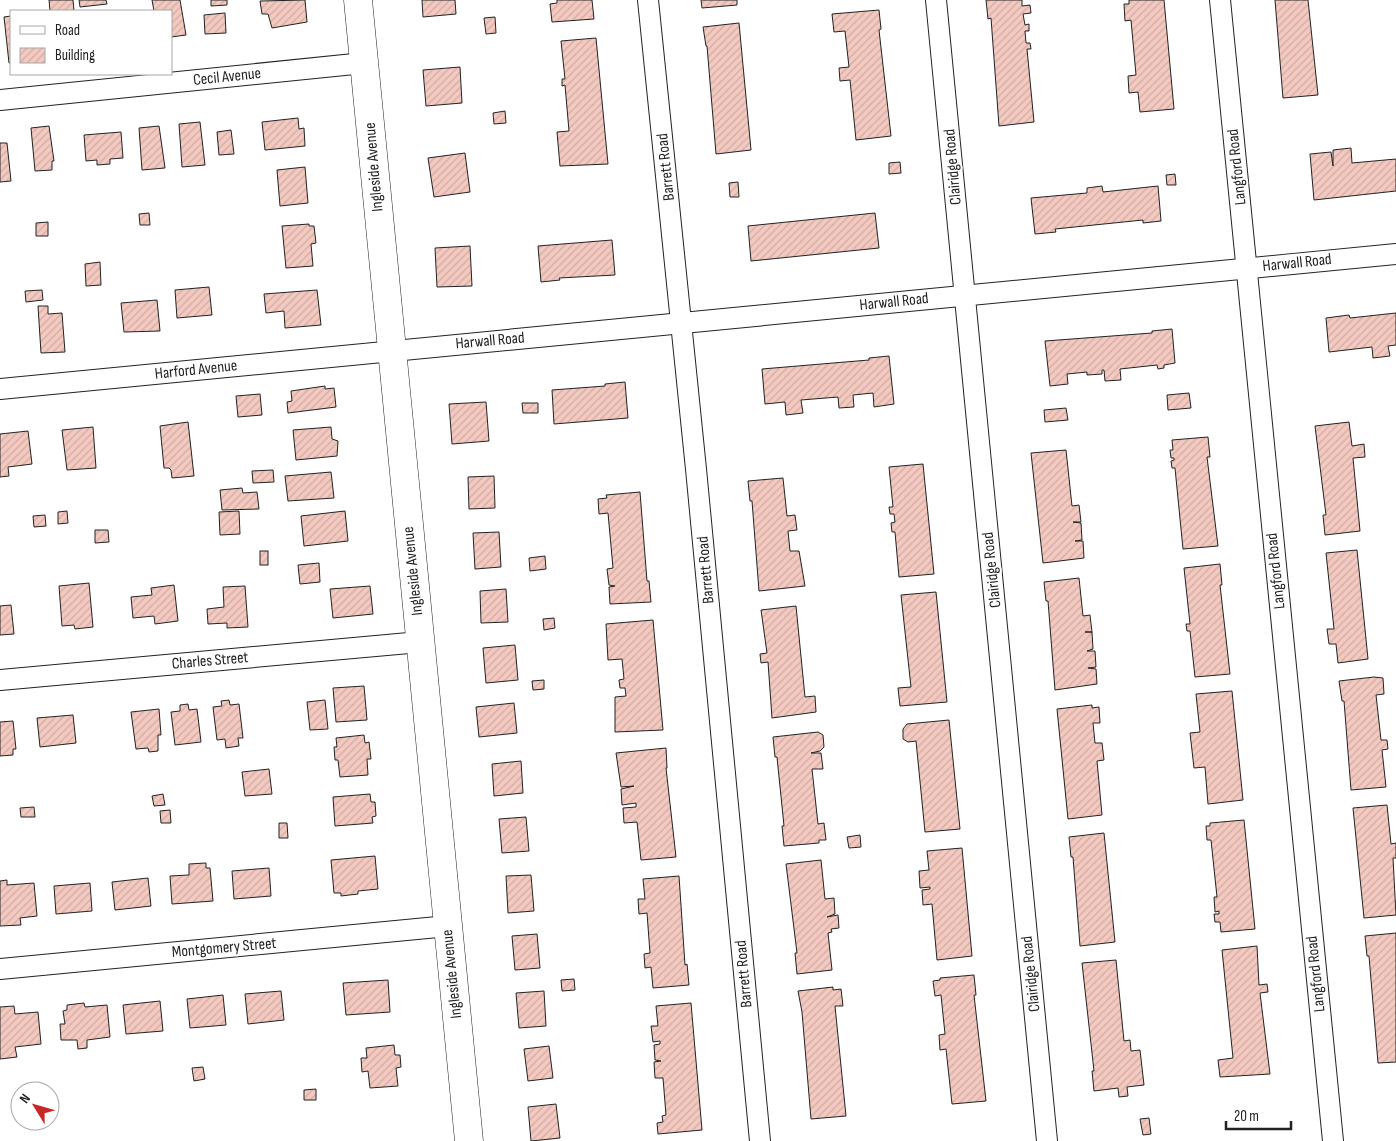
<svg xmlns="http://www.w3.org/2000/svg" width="1396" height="1141" viewBox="0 0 1396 1141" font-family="'Sofia Sans Condensed',sans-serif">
  <defs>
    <pattern id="building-hatch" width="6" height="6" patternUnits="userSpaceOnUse" patternTransform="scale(1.25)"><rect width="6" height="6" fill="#f3c9c0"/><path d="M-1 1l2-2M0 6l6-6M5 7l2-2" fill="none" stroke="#d0aca5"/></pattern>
  </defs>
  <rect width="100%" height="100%" fill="#fff"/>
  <g fill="url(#building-hatch)" stroke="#222">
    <path d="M49 0H73L74 11H50Z"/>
    <path d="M79 0H106L107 4 80 7Z"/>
    <path d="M152 0H180L186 35 171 37V11H154Z"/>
    <path d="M211 0H227V5L211 6Z"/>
    <path d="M305 0 307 22 272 28 268 14H262L260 1Z"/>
    <path d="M422 0H455L456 14 423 17Z"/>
    <path d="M557 0H592L594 19 552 22 550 4 557 3Z"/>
    <path d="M701 0H737V5L702 8Z"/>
    <path d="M986 0H1022V6L1030 5 1031 13 1023 14 1025 25 1029 24V31H1025L1026 43H1030L1031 49H1027L1034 122 999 126 991 18 988 19Z"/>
    <path d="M1129 0H1164L1174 109 1140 112 1138 92 1129 93 1128 76 1136 75 1131 20 1125 21 1124 4H1129Z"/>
    <path d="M1275 0H1308L1318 95 1283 98Z"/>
    <path d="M879 10 881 29 879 30 891 136 856 140 850 80 840 81 839 68 849 67 845 31 834 32 832 14Z"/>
    <path d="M225 13 226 33 205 34 204 15Z"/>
    <path d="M11 16V63H9L4 17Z"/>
    <path d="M495 17 496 33 486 34 484 18Z"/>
    <path d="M739 23 751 150 716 154 707 46H706L703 27Z"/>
    <path d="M596 38 608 164 560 166 557 132 569 131 565 85 562 86V79H565L561 41Z"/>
    <path d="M460 67 462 103 426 106 423 70Z"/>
    <path d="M505 111 506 123 494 124 493 113Z"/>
    <path d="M298 118 299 129 304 128 305 146 265 150 262 122Z"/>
    <path d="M200 122 205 165 182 167 179 124Z"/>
    <path d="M49 126 54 161H52V170L35 171 31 128Z"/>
    <path d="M159 126 165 168 142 170 139 128Z"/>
    <path d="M231 130 234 154 219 155 217 132Z"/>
    <path d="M121 132 123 158 110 159V164L97 165V160L86 161 84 135Z"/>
    <path d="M0 143H7L11 181 0 182Z"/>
    <path d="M1351 148 1352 163 1396 159V191L1314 200 1310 154 1331 152 1333 166V150Z"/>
    <path d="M465 153 470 192 434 197 428 158Z"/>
    <path d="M900 162 901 173 889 174V163Z"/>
    <path d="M305 167 308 203 280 206 277 170Z"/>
    <path d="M1175 174 1176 185H1167L1166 175Z"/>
    <path d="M738 182 739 197H730L729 183Z"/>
    <path d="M1102 186 1103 192 1158 186 1161 221 1143 223V220L1055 229 1056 232 1035 234 1031 198 1087 193V188Z"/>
    <path d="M149 213 150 225H140L139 214Z"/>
    <path d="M875 213 879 248 751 261 748 226Z"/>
    <path d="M48 222V236H36V223Z"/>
    <path d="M309 224V226H314L316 243 311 244 313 266 286 268 282 226Z"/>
    <path d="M612 240 615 275 559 278 560 280 541 282 538 246Z"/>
    <path d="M470 246 472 286 437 287 435 248Z"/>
    <path d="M100 262 101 285 86 286 85 264Z"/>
    <path d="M209 287 212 315 177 318 175 290Z"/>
    <path d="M42 290 43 300 26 302 25 291Z"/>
    <path d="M317 290 321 325 285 328 284 311 266 313 264 294Z"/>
    <path d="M157 300 160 331 124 332 121 303Z"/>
    <path d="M38 306H48V314L62 313 65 352 41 353Z"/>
    <path d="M1396 313V345L1388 346 1390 356 1373 358 1372 347 1329 352 1326 318 1349 315 1350 318Z"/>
    <path d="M1172 329 1175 363 1164 365V368L1158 369 1157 365 1120 369 1121 380 1105 381 1104 370H1102V374L1087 375V372L1067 374 1068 384 1050 386 1045 341 1152 333V331Z"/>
    <path d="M889 356 894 404 874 407 873 393 853 395 854 407 839 408 838 397 801 400 803 413 786 415 785 402 765 404 762 369 869 360V358Z"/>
    <path d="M625 382 628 418 554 424 552 390 605 386V384Z"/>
    <path d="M325 386V389L334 388 336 407 288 413 287 402 292 401 291 391Z"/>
    <path d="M1189 393 1191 408 1168 410 1167 395Z"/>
    <path d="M260 394 262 415 238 417 236 396Z"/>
    <path d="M486 402 489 441 452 444 449 404Z"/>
    <path d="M522 403H538V413H523Z"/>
    <path d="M1066 408 1068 420 1045 422 1044 410Z"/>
    <path d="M188 422 194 476 172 478 171 470 169 468H164L160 426Z"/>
    <path d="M1349 422 1352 446 1364 444 1365 457 1353 458 1360 531 1325 535 1323 515H1326L1315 426Z"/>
    <path d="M93 427 96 468 67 470 62 430Z"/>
    <path d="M331 427 332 439 338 441 337 456 296 460 293 430Z"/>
    <path d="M28 431 32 464 8 467 9 476 0 477V434Z"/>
    <path d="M1208 437 1210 457H1207L1218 546 1183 549 1175 468H1172L1171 461 1174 460V458H1171L1170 450H1173L1172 440Z"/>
    <path d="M1066 450 1072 506 1079 505 1081 522H1073L1081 523 1082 540 1075 541H1083L1084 558 1043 563 1031 453Z"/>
    <path d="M923 464 934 574 899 577 895 532H892L891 523 895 522 894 514H890L889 507H893L889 467Z"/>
    <path d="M273 470 274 482 253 483 252 471Z"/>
    <path d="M331 472 334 498 288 501 285 476Z"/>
    <path d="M494 476 495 508 469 509 468 477Z"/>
    <path d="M783 478 787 516 795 515 797 530 788 531 790 551H799L805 586 759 591 752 501H750L748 481Z"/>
    <path d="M242 488 243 493 257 492 259 509 222 510 220 490Z"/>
    <path d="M640 492 647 581H649L651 602 610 604 609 587 615 586 609 585 607 569 613 568 608 513 599 514 598 499 607 498 606 495Z"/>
    <path d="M67 511 68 523 58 524V512Z"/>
    <path d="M239 511 240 534 220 535 219 512Z"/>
    <path d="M345 511 348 541 304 546 301 516Z"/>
    <path d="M45 515 46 526 34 527 33 516Z"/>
    <path d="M95 530H108L109 542 95 543Z"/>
    <path d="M499 532 501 567 475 569 473 533Z"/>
    <path d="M1357 550 1368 659 1338 663 1336 644H1329L1327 629H1334L1326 553Z"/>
    <rect x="260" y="551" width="8" height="14"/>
    <path d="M545 556 546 569 530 571 529 558Z"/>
    <path d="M319 563 320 582 300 584 298 565Z"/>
    <path d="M1220 564 1222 585H1220L1230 674 1195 677 1190 631H1187L1186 624H1190L1184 568Z"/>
    <path d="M1079 578 1083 616 1090 615 1092 632H1085H1092L1093 649 1087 651H1095L1096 667 1088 668 1096 669 1097 684 1055 690 1048 601H1046L1044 582Z"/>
    <path d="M89 583 93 627 75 629 74 625 62 626 59 586Z"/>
    <path d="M174 585 178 621 155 624 154 616 133 618 131 597 152 595 151 588Z"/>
    <path d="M245 586 248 627 227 628V623L208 624 207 609 224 607 223 587Z"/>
    <path d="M370 586 373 614 333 618 330 589Z"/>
    <path d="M506 589 508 622 481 623 480 591Z"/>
    <path d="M936 592 947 702 900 706 898 688 911 687 901 595Z"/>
    <path d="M11 605 14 634 0 635V606Z"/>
    <path d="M796 606 805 697 815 696 816 712 772 718 768 662 761 663 760 654 767 653 761 610Z"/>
    <path d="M554 618 555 628 544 630 543 619Z"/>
    <path d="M653 620 663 730 615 732V697L626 696 625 688H620L619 680 624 679 622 659 608 660 606 624Z"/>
    <path d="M515 645 518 680 486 683 483 648Z"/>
    <path d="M1374 677 1383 678 1384 694 1376 695 1381 740H1387L1388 749 1382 750 1386 787 1351 790 1344 701H1342L1339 681Z"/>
    <path d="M544 680V689L533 690 532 681Z"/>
    <path d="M364 686 367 720 336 722 333 688Z"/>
    <path d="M1232 691 1243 800 1208 804 1205 767 1194 768 1190 733 1200 732 1196 694Z"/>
    <path d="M229 700 230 705 239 704 243 738H238L239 746 226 748 225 739 217 740 213 707 222 706 221 701Z"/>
    <path d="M325 700 328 729 310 730 307 702Z"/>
    <path d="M514 703 517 733 479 737 476 707Z"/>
    <path d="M188 704 189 710 197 709 201 742 175 745 171 712 180 711V705Z"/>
    <path d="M1092 705V708L1099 707 1100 723H1093L1095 743H1102L1104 760 1097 761 1102 815 1068 819 1057 709Z"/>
    <path d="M159 709 161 735H158V751L149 752 148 748 136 749 131 712Z"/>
    <path d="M73 715 76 743 40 747 37 718Z"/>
    <path d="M949 720 960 829 925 832 916 741 908 742 903 739V729L907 724Z"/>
    <path d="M13 721 16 749H13V755L0 756V722Z"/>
    <path d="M818 732 823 735 824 747 820 751 811 753H821L823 769H812L818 824 824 823 826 840H819V843L784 846 782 826H784L777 757H775L773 737Z"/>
    <path d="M364 735 365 743 369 742 371 759H367L368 775 340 777 338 760H335L334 747H337L336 738Z"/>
    <path d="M666 748 667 768H666L676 857 641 860 637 822 624 823 623 808 636 807V803L622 805 621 789 634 786 621 787 616 753Z"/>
    <path d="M521 761 523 793 494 796 492 764Z"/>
    <path d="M269 769 272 794 245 796 242 772Z"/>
    <path d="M163 794 165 805 154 806 152 796Z"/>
    <path d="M370 794 371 802H375L376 816 372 817 373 823 335 826 333 797Z"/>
    <path d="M1387 805 1391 844 1396 843V858H1393L1396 915 1364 918 1353 808Z"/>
    <path d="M34 807 35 817H21L20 808Z"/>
    <path d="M170 810 171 823H161L160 811Z"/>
    <path d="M526 817 529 851 502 853 499 819Z"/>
    <path d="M1244 820 1255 929 1221 932 1220 922H1215L1214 914H1219V911L1215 912 1214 897H1217L1211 840H1207L1206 826H1210V823Z"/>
    <path d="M279 823H287L288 838H279Z"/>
    <path d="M1104 833 1115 942 1080 946 1073 857H1071L1069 837Z"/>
    <path d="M860 835 861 847 849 848 847 837Z"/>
    <path d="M962 848 972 956 937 960 932 904 923 905 922 890 930 889V887L920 888 919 871 929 870 927 851Z"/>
    <path d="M375 856 378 889 358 891V894L341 896V893H334L331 860Z"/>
    <path d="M821 860 825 899 834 898 835 914 827 917 838 915 839 928 831 929 832 932 828 933 832 970 797 974 795 953H797L786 864Z"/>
    <path d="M206 863V868H210L213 901 172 904 170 876 189 875V864Z"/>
    <path d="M269 868 271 896 234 899 232 871Z"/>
    <path d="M531 875 534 911 508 913 506 876Z"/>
    <path d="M679 876 685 965 687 964 689 985 653 988 651 967 645 968 644 954 650 953 647 913 639 914 638 899H645L643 879Z"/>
    <path d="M148 878 151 906 115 910 112 882Z"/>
    <path d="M7 880V885L34 883 37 916 20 918 21 925 0 926V881Z"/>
    <path d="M90 883 92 911 56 914 54 886Z"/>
    <path d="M1396 933V1062L1378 1063 1369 956H1367L1365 936Z"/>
    <path d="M537 934 540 968 515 970 512 936Z"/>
    <path d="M1257 946 1259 985 1267 984 1268 992 1260 993 1270 1074 1220 1077 1218 1060 1233 1058 1222 950Z"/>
    <path d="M1116 960 1124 1041 1130 1040 1131 1051 1140 1050 1144 1085 1127 1087 1128 1096 1119 1097 1118 1088 1094 1091 1092 1071H1094L1082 963Z"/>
    <path d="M974 975 976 995H974L986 1101 952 1104 946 1049 940 1050 939 1035 945 1034 941 995 935 996 933 981 940 980V978Z"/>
    <path d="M574 979 575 990 562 991 561 980Z"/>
    <path d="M388 980 390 1012 346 1015 343 983Z"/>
    <path d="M833 987V990L841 989 843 1006H835L846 1116 811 1119 802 1012 798 991Z"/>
    <path d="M281 991 284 1020 248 1024 245 994Z"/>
    <path d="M544 991 546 1026 519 1028 516 993Z"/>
    <path d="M223 995 226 1025 190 1028 187 999Z"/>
    <path d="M160 1001 163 1031 126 1034 123 1005Z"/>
    <path d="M84 1003 85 1007 107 1005 110 1037 87 1040V1048L78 1049 77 1040H61L60 1024H65L63 1011 67 1010V1005Z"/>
    <path d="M691 1003 702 1130 658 1134 657 1123 663 1122 662 1116 666 1115 663 1078H655L654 1062 661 1061 655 1060 654 1045 660 1044V1041L653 1042 651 1026H658L656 1006Z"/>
    <path d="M14 1006 15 1014 38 1012 41 1044 15 1047 17 1057 0 1059V1007Z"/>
    <path d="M394 1045 395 1055H400L401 1067 396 1068 398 1086 370 1088 368 1071 362 1072 361 1058H367L366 1048Z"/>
    <path d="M549 1046 553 1078 528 1081 524 1049Z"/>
    <path d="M203 1067 205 1079 194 1081 192 1068Z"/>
    <path d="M316 1089V1100H304V1090Z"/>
    <path d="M556 1104 560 1138 531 1141 528 1107Z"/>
    <path d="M1149 1118 1151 1134 1143 1135 1140 1119Z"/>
  </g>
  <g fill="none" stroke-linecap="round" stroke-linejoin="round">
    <defs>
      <g id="minor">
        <path d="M648 0 696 469 760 1141"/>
        <path d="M936 0 1047 1141"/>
        <path d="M1220 0 1333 1141"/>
        <path d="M0 100 364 63"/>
        <path d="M0 389 1396 254"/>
        <path d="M0 680 420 642"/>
        <path d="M0 969 448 926"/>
      </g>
      <path id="secondary" d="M358 0 469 1141"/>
    </defs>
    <use href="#minor" stroke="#222" stroke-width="22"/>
    <use href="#secondary" stroke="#222" stroke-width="29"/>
    <use href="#minor" stroke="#fff" stroke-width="20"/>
    <use href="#secondary" stroke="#fff" stroke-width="28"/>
  </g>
  <g text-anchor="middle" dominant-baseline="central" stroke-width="4" stroke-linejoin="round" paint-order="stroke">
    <g font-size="16" fill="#222" stroke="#fff">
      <text transform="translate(227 77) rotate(-6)">Cecil Avenue</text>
      <text transform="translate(374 167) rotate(-95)">Ingleside Avenue</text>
      <text transform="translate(666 167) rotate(-96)">Barrett Road</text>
      <text transform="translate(953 167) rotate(-95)">Clairidge Road</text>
      <text transform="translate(1237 167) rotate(-96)">Langford Road</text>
      <text transform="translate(1297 263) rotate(-6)">Harwall Road</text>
      <text transform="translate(894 302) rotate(-6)">Harwall Road</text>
      <text transform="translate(490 341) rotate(-5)">Harwall Road</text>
      <text transform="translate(196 370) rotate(-6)">Harford Avenue</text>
      <text transform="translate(706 570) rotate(-95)">Barrett Road</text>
      <text transform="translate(992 570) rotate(-96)">Clairidge Road</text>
      <text transform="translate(413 571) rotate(-96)">Ingleside Avenue</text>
      <text transform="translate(1276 571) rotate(-96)">Langford Road</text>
      <text transform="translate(210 661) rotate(-5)">Charles Street</text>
      <text transform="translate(224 948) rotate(-5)">Montgomery Street</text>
      <text transform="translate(452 974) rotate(-96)">Ingleside Avenue</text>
      <text transform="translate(744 974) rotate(-95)">Barrett Road</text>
      <text transform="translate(1031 974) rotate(-96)">Clairidge Road</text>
      <text transform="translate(1316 974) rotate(-96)">Langford Road</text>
    </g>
  </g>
  <rect x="10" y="10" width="162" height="65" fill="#ffffff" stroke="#a7a7a7"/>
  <rect x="20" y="26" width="25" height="8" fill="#ffffff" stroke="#a7a7a7"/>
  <text x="55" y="35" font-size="15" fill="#222222">Road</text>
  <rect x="20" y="48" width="25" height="15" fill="url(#building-hatch)" stroke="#a7a7a7"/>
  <text x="55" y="60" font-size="15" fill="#222222">Building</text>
  <g transform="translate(35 1106) rotate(307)"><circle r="24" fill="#ffffff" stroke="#a7a7a7"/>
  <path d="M0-4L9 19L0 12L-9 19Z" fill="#c62828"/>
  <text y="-8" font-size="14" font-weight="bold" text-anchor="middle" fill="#222222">N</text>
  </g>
  <path d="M1226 1121v8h65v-8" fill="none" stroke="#222222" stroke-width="2.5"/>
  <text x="1234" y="1121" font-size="15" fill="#222222" stroke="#ffffff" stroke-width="4" paint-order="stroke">20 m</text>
</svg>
